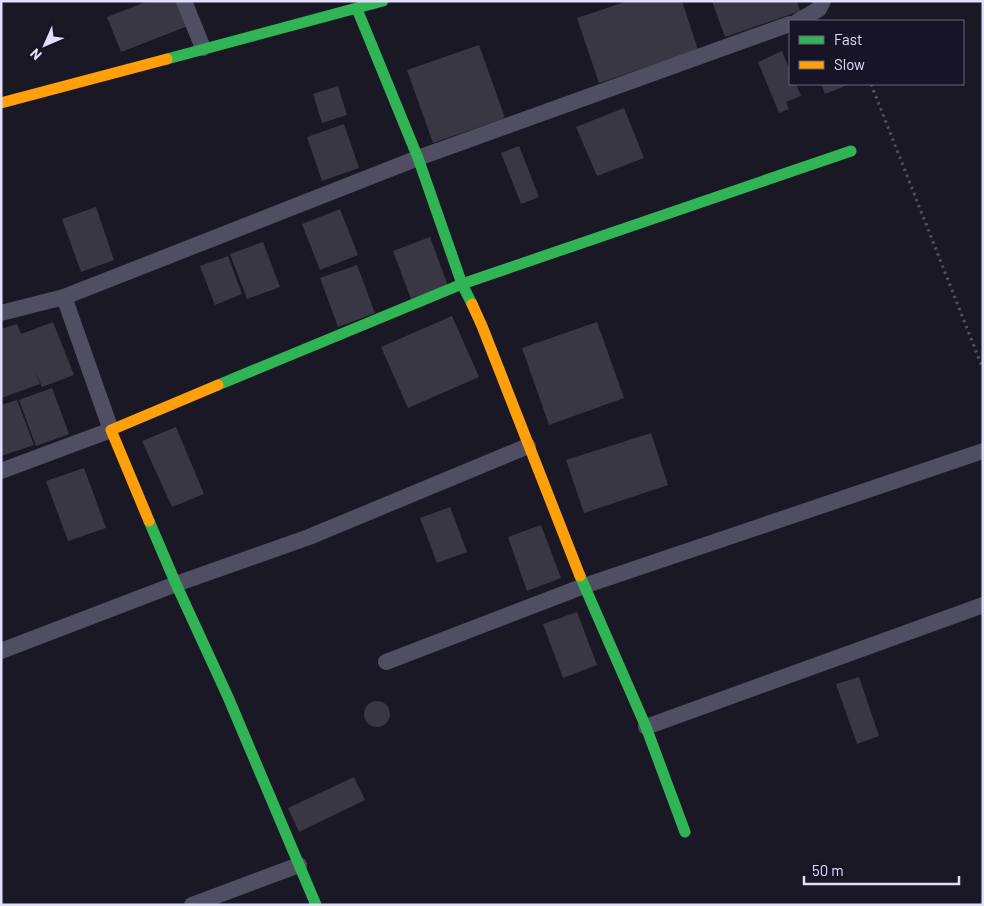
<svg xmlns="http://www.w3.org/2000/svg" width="984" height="906" viewBox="0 0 984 906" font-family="Barlow,sans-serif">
  <rect width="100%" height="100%" fill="#1a1824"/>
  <g fill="#393744">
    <path d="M148 1H178L188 26 121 52 107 17Z"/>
    <path d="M628 1H682L698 50 599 83 577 18Z"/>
    <path d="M712 1H797L800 11 725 37Z"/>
    <path d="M479 45 505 118 433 143 407 70Z"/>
    <path d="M782 51 790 71V84H796L801 96 786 102 789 109 779 113 758 62Z"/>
    <path d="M821 84H850L825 94Z"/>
    <path d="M338 86 347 115 322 123 313 94Z"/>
    <path d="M624 108 644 158 597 176 576 127Z"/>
    <path d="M344 124 359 168 322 181 307 137Z"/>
    <path d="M519 146 539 197 521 204 501 153Z"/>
    <path d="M96 207 114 260 81 272 62 219Z"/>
    <path d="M340 209 358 255 320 270 302 224Z"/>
    <path d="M430 237 448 286 411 299 393 251Z"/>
    <path d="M263 242 280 287 247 299 230 254Z"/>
    <path d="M228 256 242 294 215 305 200 266Z"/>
    <path d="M357 265 375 313 338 327 320 278Z"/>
    <path d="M452 316 479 377 408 408 381 347Z"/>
    <path d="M53 322 74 375 42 387 34 368 40 384 1 398V329L17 324 21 334Z"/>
    <path d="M597 322 624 398 549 425 522 348Z"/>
    <path d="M52 388 69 434 36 446 19 400Z"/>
    <path d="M17 400 34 445 1 456V405Z"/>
    <path d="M176 427 204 494 172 507 142 441Z"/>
    <path d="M651 433 668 485 584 513 566 460Z"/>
    <path d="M84 468 106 528 68 541 46 481Z"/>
    <path d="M450 507 467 552 437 563 420 518Z"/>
    <path d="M541 525 561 578 527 591 508 537Z"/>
    <path d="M577 612 597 665 563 678 543 624Z"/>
    <path d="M859 677 879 736 857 744 836 684Z"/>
    <circle cx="377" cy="714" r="13"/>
    <path d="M354 777 365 800 299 832 288 808Z"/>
  </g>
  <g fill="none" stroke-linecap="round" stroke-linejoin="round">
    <path stroke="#4a5460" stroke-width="3" stroke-dasharray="2.5 4" stroke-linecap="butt" d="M871 84 983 369"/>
    <g stroke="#504e62" stroke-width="16">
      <path d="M184 1 203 48"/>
      <path d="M798 21 819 9 823 1"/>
      <path d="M64 297 418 158 790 24"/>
      <path d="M1 313 64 297 111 430 1 471"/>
      <path d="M1 651 176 584 309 537 528 446"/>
      <path d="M386 662 584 586 983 451"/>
      <path d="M646 727 983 605"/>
      <path d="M192 905 299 865"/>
    </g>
    <g stroke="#30b455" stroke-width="11">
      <path d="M357 9 418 158 462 284 472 304"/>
      <path d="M167 59 383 1"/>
      <path d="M218 385 462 284 851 151"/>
      <path d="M149 521 176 584 228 697 316 905"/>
      <path d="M580 576 646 727 685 832"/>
    </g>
    <g stroke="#ff9f0a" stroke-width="11">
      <path d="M1 103 167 59"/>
      <path d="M472 304 482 326 580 576"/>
      <path d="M149 521 111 430 218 385"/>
    </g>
  </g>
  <rect width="984" height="906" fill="none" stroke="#e2dffb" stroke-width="5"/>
  <rect x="789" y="20" width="175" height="65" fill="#171428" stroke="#68657c"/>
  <rect x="799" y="36" width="25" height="8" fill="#30b455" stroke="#68657c"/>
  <text x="834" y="45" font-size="15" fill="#e2dffb">Fast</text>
  <rect x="799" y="61" width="25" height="8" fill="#ff9f0a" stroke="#68657c"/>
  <text x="834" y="70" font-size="15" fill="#e2dffb">Slow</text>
  <g transform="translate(45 45) rotate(225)" stroke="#171428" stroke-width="4" paint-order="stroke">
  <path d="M0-4L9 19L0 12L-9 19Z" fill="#e2dffb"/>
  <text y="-8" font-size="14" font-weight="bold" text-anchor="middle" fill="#e2dffb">N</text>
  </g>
  <path d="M804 876v8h155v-8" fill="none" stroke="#e2dffb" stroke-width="2.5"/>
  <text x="812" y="876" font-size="15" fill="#e2dffb" stroke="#171428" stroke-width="4" paint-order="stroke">50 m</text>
</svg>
